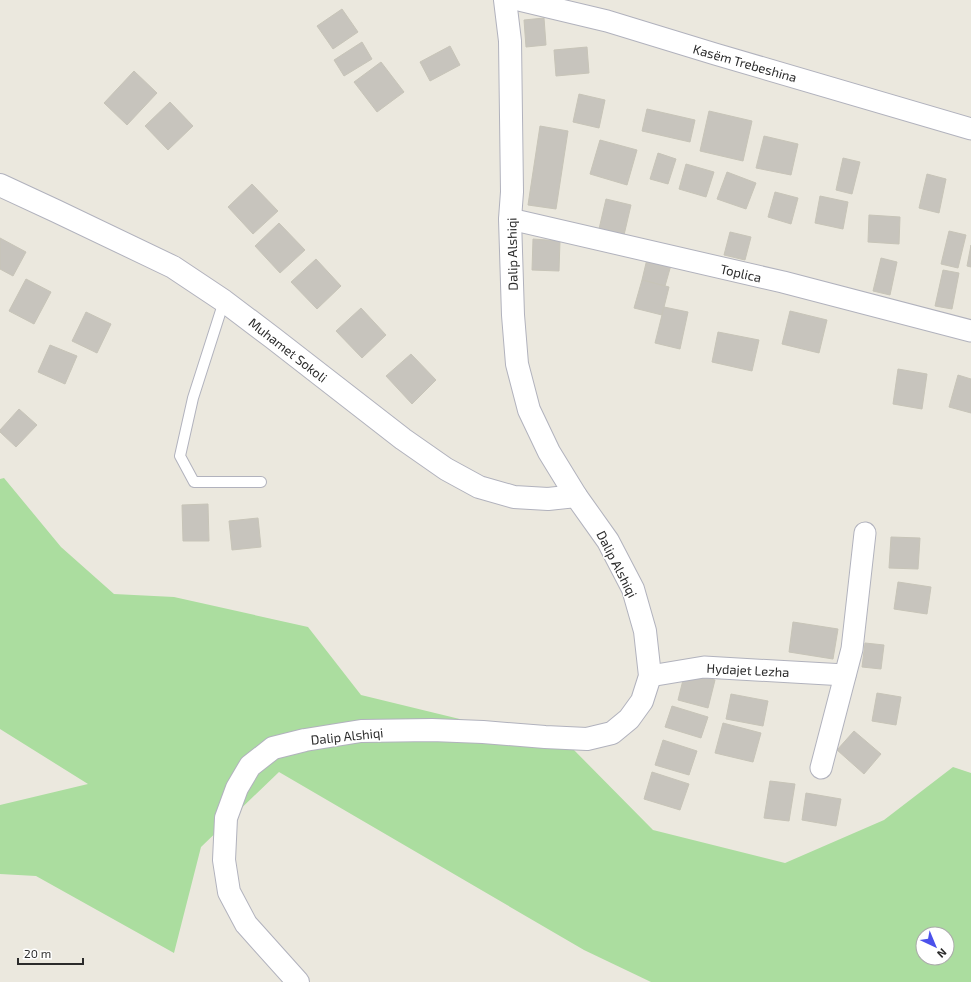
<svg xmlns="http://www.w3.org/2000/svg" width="971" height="982" viewBox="0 0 971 982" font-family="'Exo 2',sans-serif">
  <rect width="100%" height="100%" fill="#ebe8de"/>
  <path fill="#abdd9f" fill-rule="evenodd" d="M4 478 61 547 114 594 174 597 308 627 361 695 570 746 653 830 785 863 884 820 953 767 971 773V982H651L584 950 279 772 201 847 174 953 36 876 0 874V805L88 784 0 729V479ZM923 934H947V958H923Z"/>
  <g fill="#c7c4bd" stroke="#c7c4b8">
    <path d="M342 9 358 32 333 49 317 26Z"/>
    <path d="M544 18 546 45 526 47 524 20Z"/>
    <path d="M362 42 372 59 344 76 334 60Z"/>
    <path d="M450 46 460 65 430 81 420 62Z"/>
    <path d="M587 47 589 73 556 76 554 50Z"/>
    <path d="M381 62 404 92 377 112 354 82Z"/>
    <path d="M134 71 157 93 127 125 104 103Z"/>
    <path d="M579 94 605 100 599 128 573 122Z"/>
    <path d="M170 102 193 126 168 150 145 126Z"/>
    <path d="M647 109 695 120 690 142 642 131Z"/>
    <path d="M709 111 752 121 743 161 700 151Z"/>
    <path d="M540 126 568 131 556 209 528 205Z"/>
    <path d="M764 136 798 144 791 175 756 168Z"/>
    <path d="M600 140 637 150 627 185 590 174Z"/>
    <path d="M658 153 676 159 668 184 650 179Z"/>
    <path d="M843 158 860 162 852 194 836 190Z"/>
    <path d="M686 164 714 172 706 197 679 189Z"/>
    <path d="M727 172 756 183 746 209 717 199Z"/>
    <path d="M927 174 946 179 939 213 919 208Z"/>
    <path d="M252 184 278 211 253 234 228 207Z"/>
    <path d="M775 192 798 198 791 224 768 217Z"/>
    <path d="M820 196 848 202 843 229 815 223Z"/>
    <path d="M606 199 631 205 624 235 599 229Z"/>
    <path d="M869 215 900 217 899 244 868 242Z"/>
    <path d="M279 223 305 250 280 273 255 246Z"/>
    <path d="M949 231 966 235 958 268 941 264Z"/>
    <path d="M730 232 751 237 745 260 724 255Z"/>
    <path d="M0 238 26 252 13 276 0 269Z"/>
    <path d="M533 239 560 241 559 271 532 270Z"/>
    <path d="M971 245V267L967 266Z"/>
    <path d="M881 258 897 262 890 295 873 291Z"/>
    <path d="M316 259 341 286 317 309 291 282Z"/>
    <path d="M647 259 671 265 665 286 642 280Z"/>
    <path d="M943 270 959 273 952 309 935 306Z"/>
    <path d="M26 279 51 292 34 324 9 311Z"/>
    <path d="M642 280 669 287 662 315 634 308Z"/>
    <path d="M664 307 688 312 680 349 655 343Z"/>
    <path d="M361 308 386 335 362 358 336 331Z"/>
    <path d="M790 311 827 320 819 353 782 344Z"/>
    <path d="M86 312 111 324 97 353 72 341Z"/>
    <path d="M718 332 759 340 752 371 712 362Z"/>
    <path d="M50 345 77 356 65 384 38 372Z"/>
    <path d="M411 354 436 380 412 404 386 376Z"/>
    <path d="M898 369 927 374 922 409 893 404Z"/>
    <path d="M958 375 971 379V413L949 407Z"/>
    <path d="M19 409 37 425 16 447 0 432V430Z"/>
    <path d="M208 504 209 541H183L182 505Z"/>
    <path d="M258 518 261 547 232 550 229 521Z"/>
    <path d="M891 537 920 538 918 569 889 568Z"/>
    <path d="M898 582 931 587 927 614 894 609Z"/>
    <path d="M793 622 838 629 833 659 789 652Z"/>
    <path d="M865 643 884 645 881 669 862 667Z"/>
    <path d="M685 672 715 680 708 708 678 700Z"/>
    <path d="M877 693 901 697 896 725 872 721Z"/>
    <path d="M731 694 768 701 763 726 726 719Z"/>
    <path d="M672 706 708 717 701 738 665 727Z"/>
    <path d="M723 723 761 733 753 762 715 753Z"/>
    <path d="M854 731 881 754 864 774 837 750Z"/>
    <path d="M663 740 697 751 689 775 655 765Z"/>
    <path d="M652 772 689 784 680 810 644 799Z"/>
    <path d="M770 781 795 784 789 821 764 818Z"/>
    <path d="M806 793 841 799 836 826 802 820Z"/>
  </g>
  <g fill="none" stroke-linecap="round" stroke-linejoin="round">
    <defs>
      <path id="service" d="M224 301 193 398 180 456 194 482H261"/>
      <g id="minor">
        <path d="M519 0 607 21 715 54 971 129"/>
        <path d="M510 219 783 282 971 331"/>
        <path d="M650 676 704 667 845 675"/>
        <path d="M821 768 852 649 865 533"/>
      </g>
      <g id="tertiary">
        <path d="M0 185 56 211 173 267 224 301 273 338 403 439 446 469 479 487 514 497 548 499 576 496"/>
        <path d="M298 982 246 924 229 892 224 860 226 818 237 788 250 766 273 748 305 740 361 731 432 730 483 732 545 737 587 739 612 733 629 719 642 701 650 676 645 631 633 589 608 541 576 496 549 452 529 410 517 364 513 315 510 219 512 192 510 41 505 0"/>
      </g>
    </defs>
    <use href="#service" stroke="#b1b2bd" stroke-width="12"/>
    <use href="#minor" stroke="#b1b2bd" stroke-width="23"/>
    <use href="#tertiary" stroke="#b1b2bd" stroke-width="24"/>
    <use href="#service" stroke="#fff" stroke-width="10"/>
    <use href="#minor" stroke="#fff" stroke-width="21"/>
    <use href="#tertiary" stroke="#fff" stroke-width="22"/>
  </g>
  <g text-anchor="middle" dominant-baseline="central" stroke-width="3" stroke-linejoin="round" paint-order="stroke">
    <g font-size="13" fill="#2b2b2b" stroke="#fff">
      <text transform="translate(745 63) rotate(16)">Kasëm Trebeshina</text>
      <text transform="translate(512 254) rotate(-91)">Dalip Alshiqi</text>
      <text transform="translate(741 273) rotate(13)">Toplica</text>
      <text transform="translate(288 350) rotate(38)">Muhamet Sokoli</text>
      <text transform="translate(617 564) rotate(63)">Dalip Alshiqi</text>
      <text transform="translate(748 670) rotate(3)">Hydajet Lezha</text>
      <text transform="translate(347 736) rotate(-6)">Dalip Alshiqi</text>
    </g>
  </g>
  <g transform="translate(935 946) rotate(136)"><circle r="19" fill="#ffffff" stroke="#aaaaaa"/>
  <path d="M0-3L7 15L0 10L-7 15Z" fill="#4b51eb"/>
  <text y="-6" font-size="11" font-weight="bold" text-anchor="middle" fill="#2b2b2b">N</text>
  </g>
  <path d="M18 958v6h65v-6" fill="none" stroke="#2b2b2b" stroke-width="2"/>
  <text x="24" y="958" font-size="12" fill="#2b2b2b" stroke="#ffffff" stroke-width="3" paint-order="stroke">20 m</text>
</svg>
